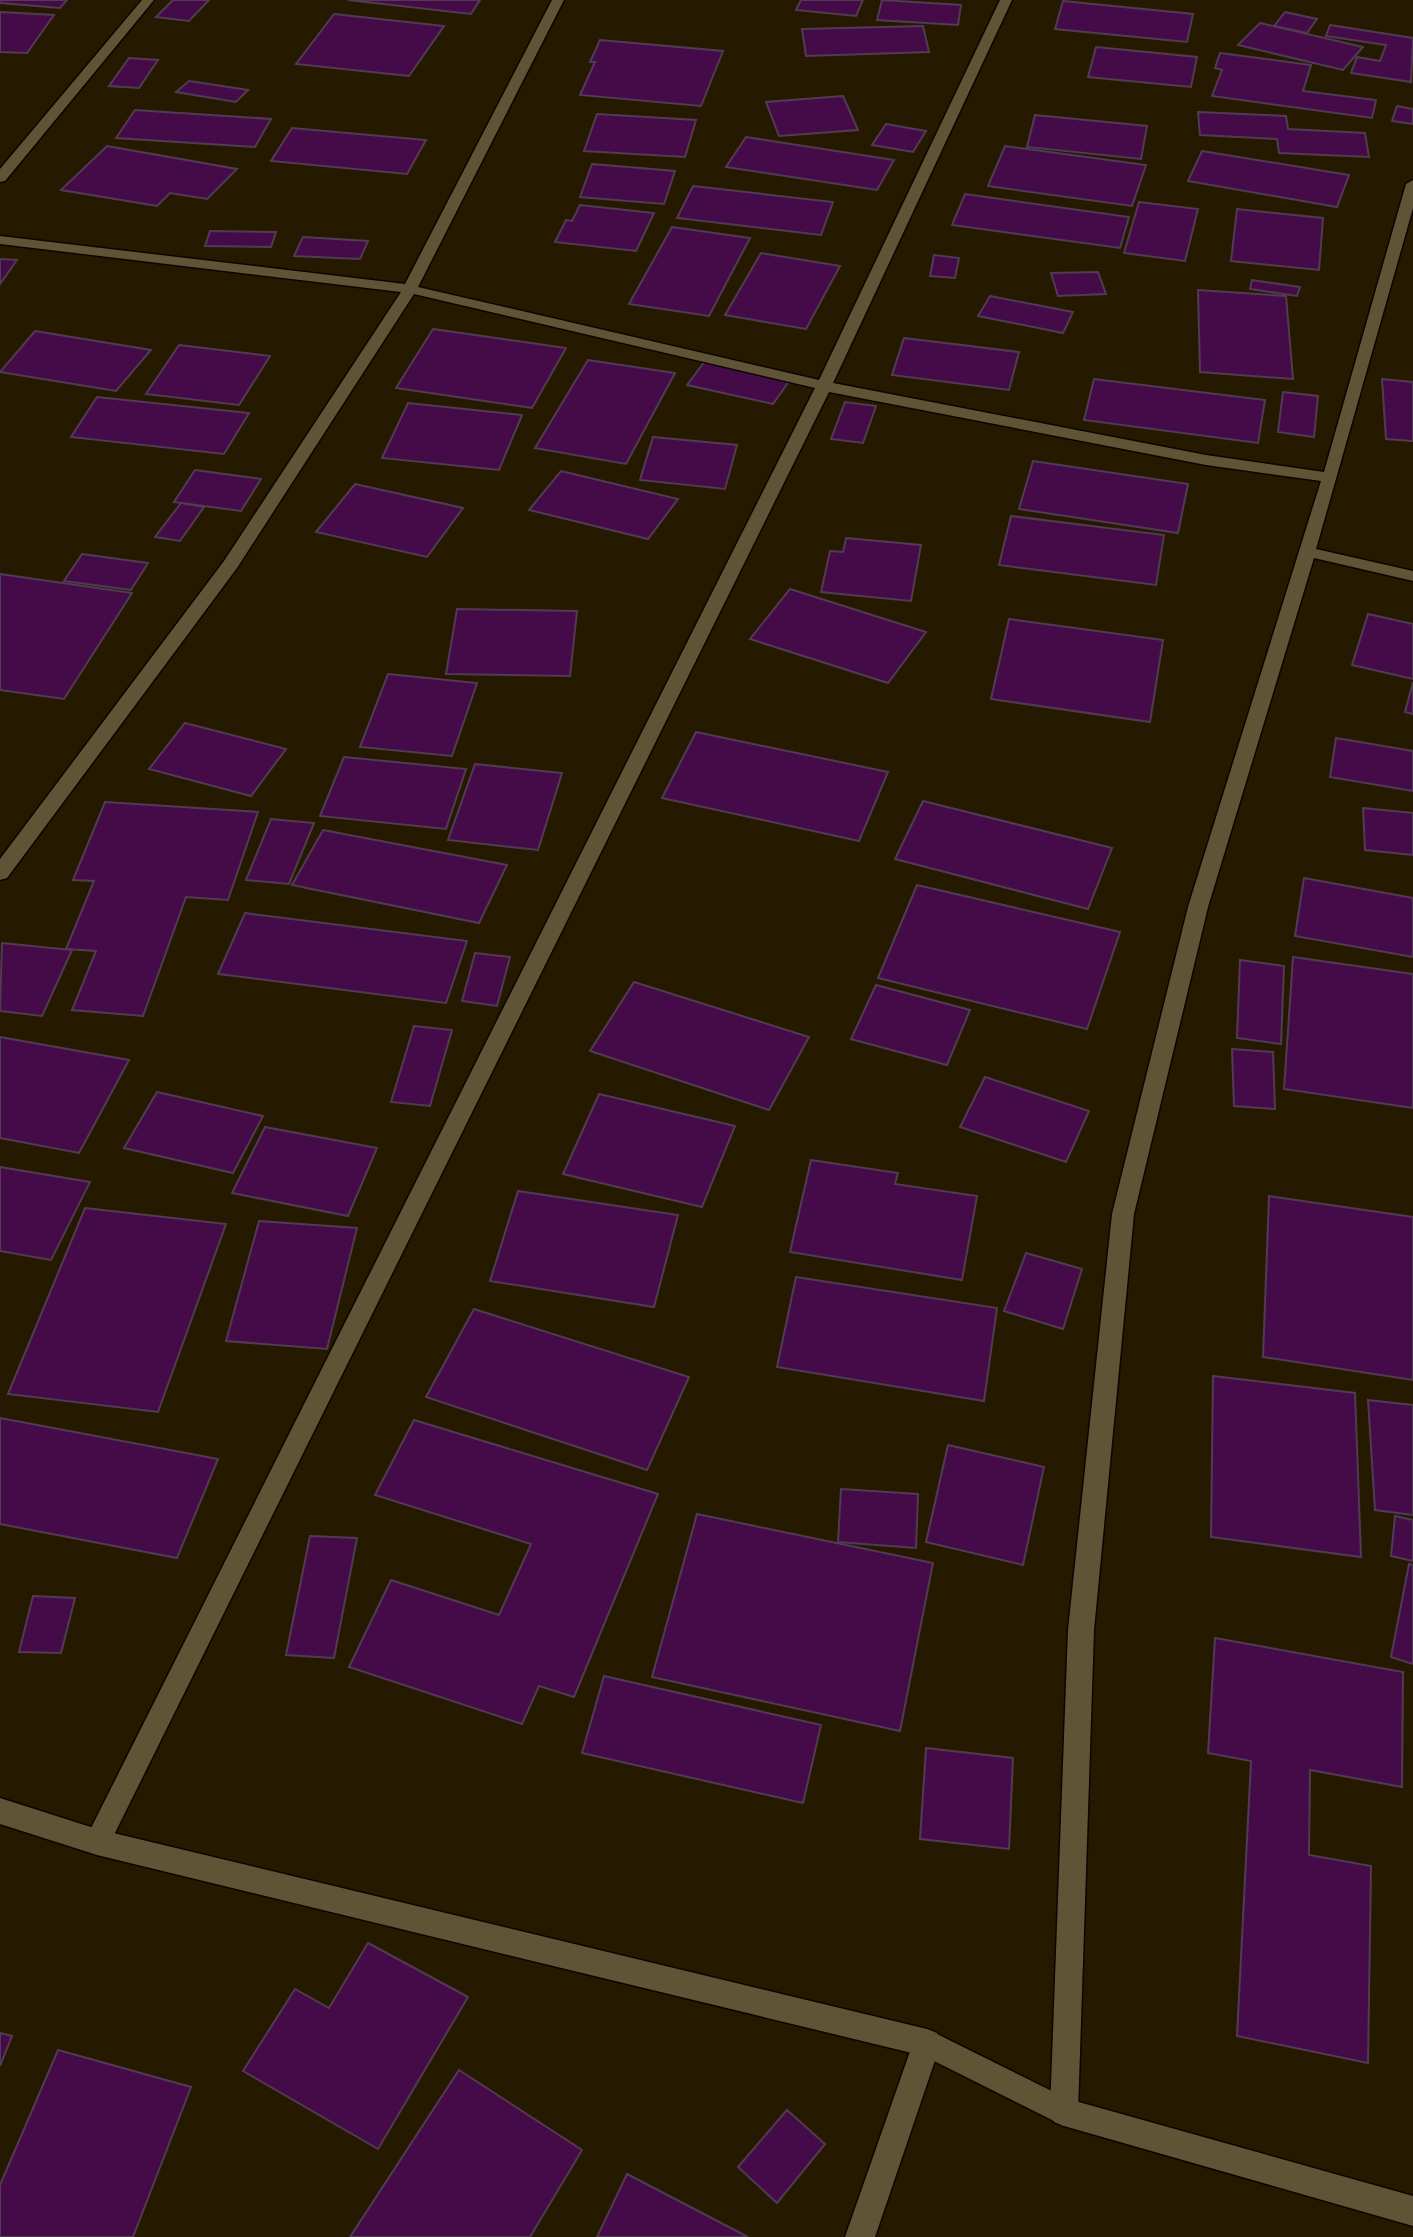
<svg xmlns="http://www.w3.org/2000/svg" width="1413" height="2237" viewBox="0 0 1413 2237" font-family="Manrope,sans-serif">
  <rect width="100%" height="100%" fill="#251a00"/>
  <g fill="#450b49" stroke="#513b52" stroke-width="2">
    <path d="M0 0H67L60 8 0 3Z"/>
    <path d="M173 0H209L189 21 156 17Z"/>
    <path d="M348 0H480L471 14Z"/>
    <path d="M801 0H863L856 16 796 10Z"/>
    <path d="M882 0 961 5 958 25 877 20Z"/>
    <path d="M1063 1 1193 14 1187 42 1055 29Z"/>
    <path d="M0 12 54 15 27 53 0 52Z"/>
    <path d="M1285 12 1317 19 1307 33 1274 26Z"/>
    <path d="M334 14 444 26 409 76 296 64Z"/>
    <path d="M1260 23 1363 47 1343 70 1238 45Z"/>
    <path d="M1330 25 1413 38 1411 82 1351 73 1357 57 1380 61 1386 45 1326 36Z"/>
    <path d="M923 26 929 52 806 56 802 29Z"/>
    <path d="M600 40 723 51 701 106 580 95 595 62H590Z"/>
    <path d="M1096 47 1197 57 1191 87 1088 77Z"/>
    <path d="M1220 53 1311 65 1303 91 1376 100 1372 118 1212 96 1222 70 1215 68Z"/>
    <path d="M129 58 158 60 139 88 109 86Z"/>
    <path d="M189 81 248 90 236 102 176 92Z"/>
    <path d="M843 96 858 130 779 136 766 102Z"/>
    <path d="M1397 106 1413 109V124L1392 121Z"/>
    <path d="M135 110 271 119 255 147 116 138Z"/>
    <path d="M1198 112 1286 116 1288 129 1365 133 1369 157 1279 153 1277 139 1200 135Z"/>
    <path d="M597 114 696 120 685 157 584 151Z"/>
    <path d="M1035 115 1147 126 1141 159 1027 147Z"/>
    <path d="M886 124 926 131 913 152 872 145Z"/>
    <path d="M292 128 426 140 407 174 271 161Z"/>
    <path d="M746 137 894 160 877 190 726 167Z"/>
    <path d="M107 146 237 169 207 199 170 193 157 206 61 190Z"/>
    <path d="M1005 146 1146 165 1132 206 988 186Z"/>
    <path d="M1202 151 1349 175 1337 207 1188 181Z"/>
    <path d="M592 164 675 171 664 204 580 197Z"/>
    <path d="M693 186 833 202 821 235 677 218Z"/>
    <path d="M965 194 1129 217 1120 248 952 225Z"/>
    <path d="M1139 202 1198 209 1185 261 1124 253Z"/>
    <path d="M580 205 654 213 636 251 555 242 566 220 572 221Z"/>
    <path d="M1237 209 1323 218 1319 270 1231 261Z"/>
    <path d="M672 227 750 238 709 316 629 304Z"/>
    <path d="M210 231 276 232 271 247 205 246Z"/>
    <path d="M303 237 368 241 360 259 294 256Z"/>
    <path d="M761 253 840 266 806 329 725 315Z"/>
    <path d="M934 255 959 258 955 278 930 276Z"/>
    <path d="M0 259 17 260 0 284Z"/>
    <path d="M1098 272 1106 294 1058 296 1051 273Z"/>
    <path d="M1252 280 1300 287 1297 296 1250 289Z"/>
    <path d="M1198 290 1286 296 1293 379 1200 372Z"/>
    <path d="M990 296 1073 312 1063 333 978 316Z"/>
    <path d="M433 329 566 348 532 408 396 388Z"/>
    <path d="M35 331 151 350 116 391 0 372Z"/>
    <path d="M904 338 1019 352 1009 390 892 375Z"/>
    <path d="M179 345 270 356 239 405 146 394Z"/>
    <path d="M588 360 675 373 626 464 535 448Z"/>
    <path d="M705 361 790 380 773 404 687 385Z"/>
    <path d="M1094 379 1265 400 1258 443 1084 420Z"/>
    <path d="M1382 379 1413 382V441L1386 439Z"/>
    <path d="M1283 392 1318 396 1314 437 1278 432Z"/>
    <path d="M97 397 249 413 224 454 71 437Z"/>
    <path d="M845 402 876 406 863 443 831 439Z"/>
    <path d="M408 403 522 415 499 470 382 458Z"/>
    <path d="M653 437 737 445 725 489 640 480Z"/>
    <path d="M1033 461 1188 484 1178 533 1019 509Z"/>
    <path d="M195 470 261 479 241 511 174 502Z"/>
    <path d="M561 471 678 499 648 539 529 510Z"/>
    <path d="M355 484 463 508 427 557 316 532Z"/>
    <path d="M181 503 204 507 180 541 155 537Z"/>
    <path d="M1011 516 1164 535 1156 585 999 565Z"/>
    <path d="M846 538 921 545 911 601 821 592 830 551 843 552Z"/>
    <path d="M82 554 148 563 131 590 64 581Z"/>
    <path d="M0 574 132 593 64 699 0 690Z"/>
    <path d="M790 589 926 632 888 683 750 639Z"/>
    <path d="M457 609 577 611 570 676 446 674Z"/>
    <path d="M1368 614 1413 624V679L1352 665Z"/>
    <path d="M1009 619 1163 640 1150 722 991 699Z"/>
    <path d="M388 674 477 683 452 756 360 747Z"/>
    <path d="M1413 682V714L1405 712Z"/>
    <path d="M185 723 286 749 251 796 149 769Z"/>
    <path d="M696 732 888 772 859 841 662 798Z"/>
    <path d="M1336 738 1413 751V791L1330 777Z"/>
    <path d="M344 757 466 769 446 829 320 816Z"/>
    <path d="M475 764 562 773 538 850 448 840Z"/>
    <path d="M923 801 1112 848 1088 909 895 859Z"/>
    <path d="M105 802 258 812 228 900 186 897 143 1016 72 1010 96 951 66 949 94 881 73 880Z"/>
    <path d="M1363 808 1413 813V855L1365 850Z"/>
    <path d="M271 819 314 823 289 884 246 880Z"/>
    <path d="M323 830 507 865 479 923 292 885Z"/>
    <path d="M1304 878 1413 898V957L1295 936Z"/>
    <path d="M917 885 1120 932 1087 1029 878 978Z"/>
    <path d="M245 913 467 941 446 1003 218 974Z"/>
    <path d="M2 943 72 950 42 1016 0 1011Z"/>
    <path d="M475 953 510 957 497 1006 462 1001Z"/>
    <path d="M1293 957 1413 974V1108L1284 1089Z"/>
    <path d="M1240 960 1284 966 1281 1044 1237 1038Z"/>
    <path d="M634 982 809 1037 769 1110 590 1051Z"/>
    <path d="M876 985 970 1010 947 1065 851 1039Z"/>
    <path d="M414 1026 452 1030 430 1106 391 1102Z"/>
    <path d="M0 1037 129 1060 79 1153 0 1138Z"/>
    <path d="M1232 1049 1273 1052 1275 1109 1234 1106Z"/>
    <path d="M985 1077 1089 1111 1066 1162 960 1127Z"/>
    <path d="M157 1092 263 1116 233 1173 124 1148Z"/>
    <path d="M599 1094 735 1126 702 1207 563 1174Z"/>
    <path d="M265 1127 377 1148 348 1216 232 1193Z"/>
    <path d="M811 1160 898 1173 895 1184 977 1196 962 1280 790 1252Z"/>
    <path d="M0 1167 90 1182 51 1260 0 1251Z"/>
    <path d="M518 1191 678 1215 654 1307 490 1281Z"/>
    <path d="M1269 1196 1413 1217V1380L1263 1357Z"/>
    <path d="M85 1208 226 1224 158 1412 8 1394Z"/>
    <path d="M259 1221 357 1228 327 1349 226 1341Z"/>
    <path d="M1026 1253 1082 1269 1063 1329 1004 1311Z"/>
    <path d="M796 1277 997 1308 984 1401 777 1367Z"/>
    <path d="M474 1309 689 1377 647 1470 426 1397Z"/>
    <path d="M1213 1376 1355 1393 1361 1557 1211 1537Z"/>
    <path d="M1368 1400 1413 1405V1515L1375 1510Z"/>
    <path d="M0 1418 218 1459 177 1558 0 1524Z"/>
    <path d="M414 1420 658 1494 574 1697 539 1686 522 1724 349 1667 391 1580 499 1615 531 1544 375 1495Z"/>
    <path d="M948 1445 1044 1467 1023 1565 926 1542Z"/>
    <path d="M841 1489 918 1494 916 1548 838 1542Z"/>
    <path d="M697 1514 933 1563 900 1731 652 1677Z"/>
    <path d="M1395 1516 1413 1520V1561L1391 1556Z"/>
    <path d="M310 1536 357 1538 334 1658 286 1655Z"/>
    <path d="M1409 1564 1413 1565V1664L1391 1657Z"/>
    <path d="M33 1596 75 1598 61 1653 19 1652Z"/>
    <path d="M1215 1638 1403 1672 1402 1787 1310 1770 1309 1855 1371 1866 1368 2063 1237 2036 1251 1761 1208 1753Z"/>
    <path d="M604 1676 821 1725 803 1803 582 1753Z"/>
    <path d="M926 1748 1013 1758 1009 1849 920 1839Z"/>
    <path d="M368 1943 468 1997 378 2149 243 2071 295 1989 329 2008Z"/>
    <path d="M0 2033 12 2036 0 2066Z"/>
    <path d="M58 2050 191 2087 133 2237H0V2185Z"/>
    <path d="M459 2070 582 2150 530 2237H350Z"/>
    <path d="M787 2110 825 2144 777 2203 738 2167Z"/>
    <path d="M627 2174 748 2237H597Z"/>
  </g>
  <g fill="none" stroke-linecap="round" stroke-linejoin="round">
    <defs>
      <g id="minor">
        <path d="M142 0H154L5 181 0 182V169Z"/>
        <path d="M552 0H564L418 287 819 380 1000 0H1012L833 383 1206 455 1324 472 1406 184 1413 180V208L1316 549 1413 571V581L1314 558 1208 907 1134 1214 1094 1630 1078 2112 1074 2122 1064 2126 1054 2122 1050 2112 1068 1630 1112 1214 1188 907 1321 481 1206 465 829 392 106 1851 97 1855 88 1851 84 1842 815 388 414 294 237 568 7 878 0 880V859L224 561 401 292 0 244V236L405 284Z"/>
        <path d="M927 2029 937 2033 941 2043 875 2237H845L913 2043 917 2033Z"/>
      </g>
      <path id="tertiary" d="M0 1798 97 1829 927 2029 1068 2099 1413 2196V2226L1064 2126 924 2056 97 1855 0 1824Z"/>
    </defs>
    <use href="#minor" stroke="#0e0500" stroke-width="3"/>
    <use href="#tertiary" stroke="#0e0500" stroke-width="3"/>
    <use href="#minor" fill="#5f5435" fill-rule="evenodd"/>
    <use href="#tertiary" fill="#5f5435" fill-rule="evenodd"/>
  </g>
</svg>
